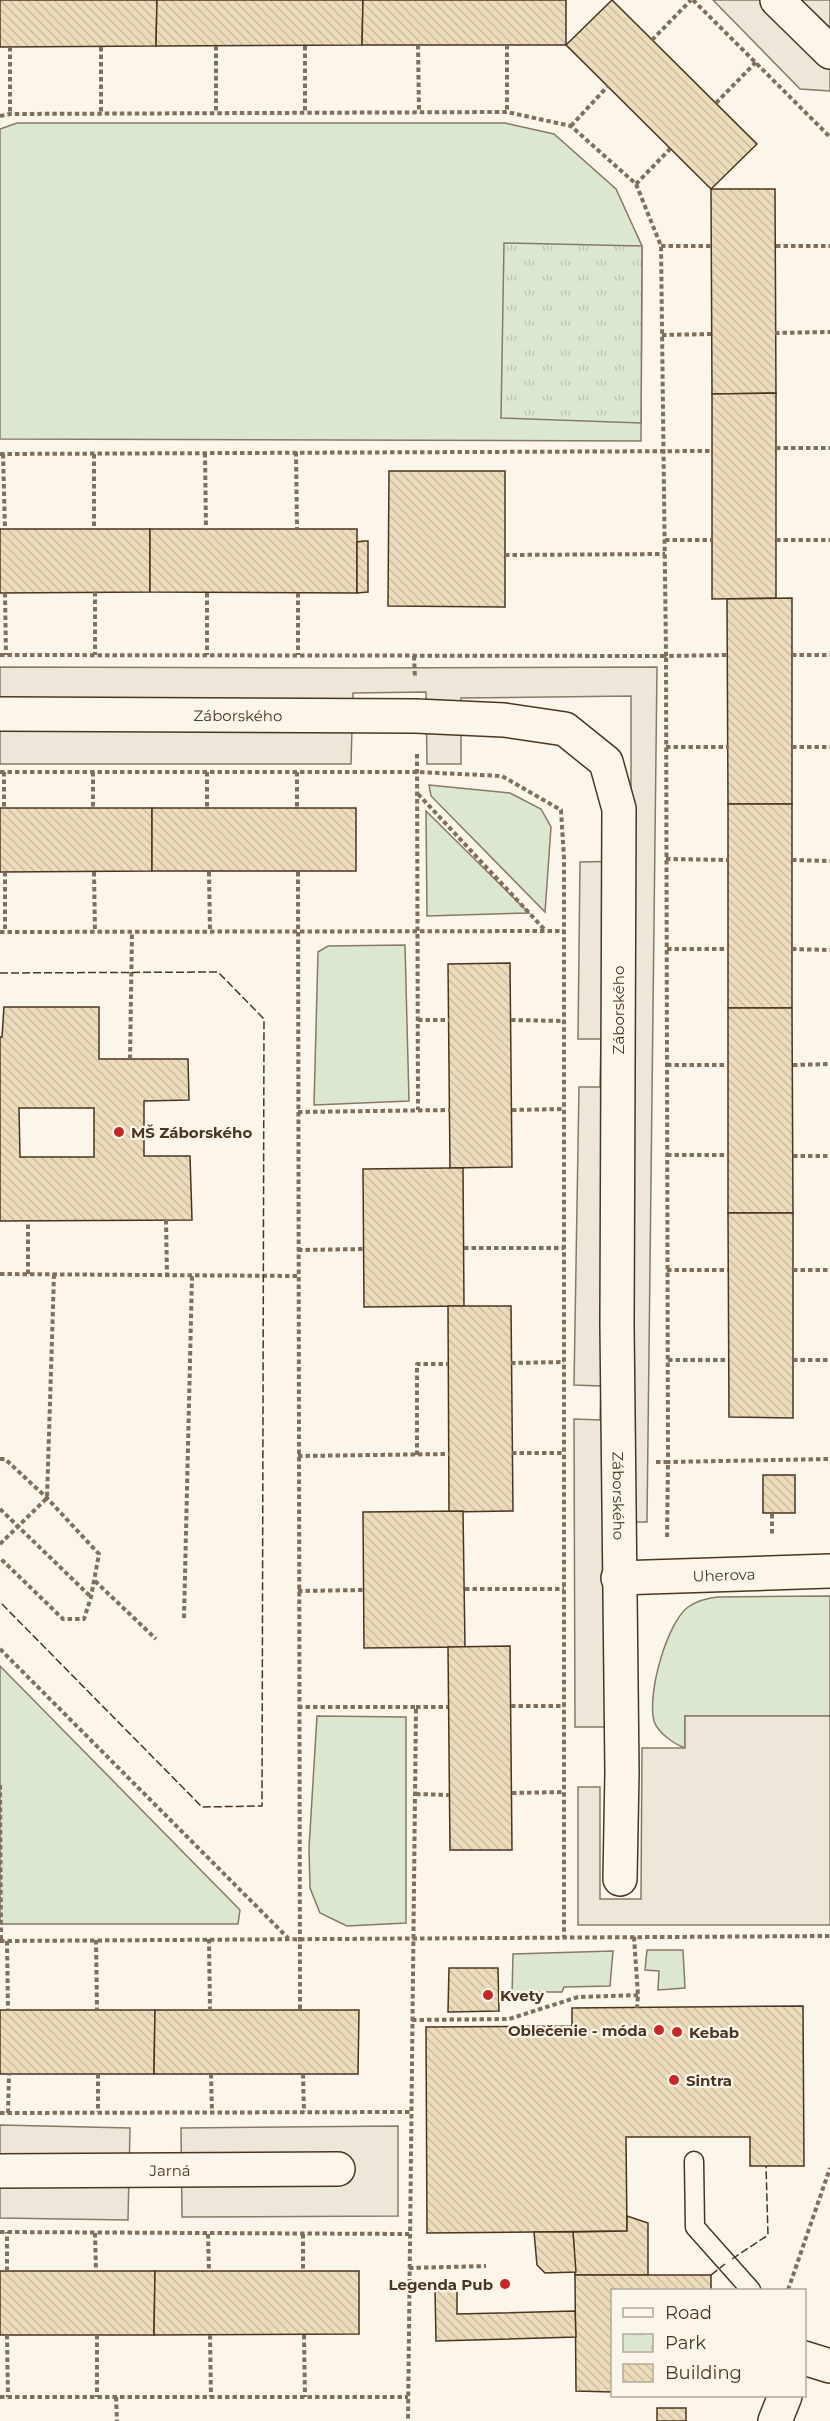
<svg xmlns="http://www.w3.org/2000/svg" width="830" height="2421" viewBox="0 0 830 2421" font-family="Montserrat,sans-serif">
  <defs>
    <pattern id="park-tufts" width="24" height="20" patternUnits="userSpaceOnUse" patternTransform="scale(1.5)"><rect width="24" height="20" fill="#dce7d0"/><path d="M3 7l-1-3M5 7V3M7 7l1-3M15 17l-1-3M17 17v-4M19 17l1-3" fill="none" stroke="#bec7b2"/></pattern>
    <pattern id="building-back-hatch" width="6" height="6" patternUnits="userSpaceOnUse" patternTransform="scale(1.5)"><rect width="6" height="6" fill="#ecdcbc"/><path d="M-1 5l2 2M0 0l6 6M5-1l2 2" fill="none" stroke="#ccbda1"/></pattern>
  </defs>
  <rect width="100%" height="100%" fill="#fbf6e9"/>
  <g fill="#dce7d0" stroke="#887966" stroke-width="1.5">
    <path d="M17 123H505L554 134 616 189 642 246 641 441 0 439V129Z"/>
    <path d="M429 785 510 793 541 809 551 827 545 912 431 796Z"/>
    <path d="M426 811 529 913 427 916Z"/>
    <path d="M405 945 409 1101 314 1105 318 952 328 946Z"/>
    <path d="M830 1596V1716H685V1748C674 1744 658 1733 654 1721 647 1695 666 1624 688 1607 697 1601 707 1598 718 1597Z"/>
    <path d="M0 1666 240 1910 238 1924H0Z"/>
    <path d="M317 1716 406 1717V1923L347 1926 320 1913 310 1888 309 1848Z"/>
    <path d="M647 1950H683L685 1988 658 1990 659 1971 645 1970Z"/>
    <path d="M613 1951 610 1986 564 1987 562 1992H531L512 1996 513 1954Z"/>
  </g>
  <path fill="url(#park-tufts)" stroke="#887966" stroke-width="1.5" d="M504 243 642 246 641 423 501 418Z"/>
  <g fill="#ede7d9" stroke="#887966" stroke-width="1.5">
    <path d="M713 0H830V91L800 89Z"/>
    <path d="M0 667 353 668 657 667 647 1522H606L607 1727H575L574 1419 600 1420 601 1386 574 1385 579 1087H600L601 1039H578L580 862 631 861V696L461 698V764H427L426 692 353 693 351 764H0Z"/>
    <path d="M685 1716H830V1925H578V1787H600V1899H641L642 1748H685Z"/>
    <path d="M0 2125 130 2128 128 2220 0 2218Z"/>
    <path d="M398 2126V2216L182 2217 181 2128Z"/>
  </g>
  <g fill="url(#building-back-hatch)" stroke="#4a3520" stroke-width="1.5" fill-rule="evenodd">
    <path d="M0 0H157L156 46 0 47Z"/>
    <path d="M157 0H363L362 45 156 46Z"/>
    <path d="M363 0H566V45H362Z"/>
    <path d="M612 0 757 144 711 189 566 45Z"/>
    <path d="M711 189H775L776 393 712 394Z"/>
    <path d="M776 393V598L712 599V394Z"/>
    <path d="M389 471H505V607L388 606Z"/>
    <path d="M0 529H150V592L0 593Z"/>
    <path d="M150 529H357V593L150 592Z"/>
    <path d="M364 541H368V592L357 593V542Z"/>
    <path d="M792 598V804H728L727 599Z"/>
    <rect x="728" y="804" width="64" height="204"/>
    <path d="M0 808H152V871L0 872Z"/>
    <rect x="152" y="808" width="204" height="63"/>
    <path d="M510 963 512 1167 450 1168 448 964Z"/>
    <path d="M4 1007H99V1059H188L189 1100 144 1101V1156H190L192 1220 0 1221V1037H2ZM19 1108H94V1157H20Z"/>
    <path d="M728 1008H792L793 1213H728Z"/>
    <path d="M450 1168H463L464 1306 364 1307 363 1169Z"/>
    <path d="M728 1213H793V1418L729 1417Z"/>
    <path d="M448 1306H511L513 1511 449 1512Z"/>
    <rect x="763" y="1475" width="32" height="38"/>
    <path d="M463 1511 465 1647 364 1648 363 1512Z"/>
    <path d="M510 1646 512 1850H450L448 1647Z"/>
    <path d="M449 1968H498L499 2011 448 2012Z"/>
    <path d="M803 2006 804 2166H750V2137H626L627 2231 427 2233 426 2027 572 2026V2008Z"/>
    <path d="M0 2010H155L154 2074H0Z"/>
    <path d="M155 2010H359L358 2074H154Z"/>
    <path d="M627 2216 648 2223V2275H575L573 2232 627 2231Z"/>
    <path d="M534 2232H573L576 2272 545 2273 537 2265Z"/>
    <path d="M0 2271H155L154 2335H0Z"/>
    <path d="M155 2271H359V2334L154 2335Z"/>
    <path d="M575 2275H711V2290H612V2392L576 2391Z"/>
    <path d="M457 2288V2314L575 2311 576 2337 436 2341 435 2289Z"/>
    <rect x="657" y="2408" width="29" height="13"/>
  </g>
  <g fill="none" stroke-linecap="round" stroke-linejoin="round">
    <defs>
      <path id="service" d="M694 2161 695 2227 751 2290"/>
      <g id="minor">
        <path d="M777 0 830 52"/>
        <path id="s1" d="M0 714 416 716 504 720 565 729 606 762 619 809 617 1325 622 1772 620 1879"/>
        <path id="s2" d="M618 1578 830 1571"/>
        <path id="s3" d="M0 2171 338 2169"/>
        <path d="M804 2358 830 2366"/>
        <path d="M775 2421 785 2396"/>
      </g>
    </defs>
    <use href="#service" stroke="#4a3520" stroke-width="21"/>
    <use href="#minor" stroke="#4a3520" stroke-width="36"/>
    <g stroke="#7f6f5c" stroke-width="4" stroke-dasharray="4.5 3" stroke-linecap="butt">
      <path d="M693 0 830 137"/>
      <path d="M652 40 691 0"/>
      <path d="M418 45 419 112"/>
      <path d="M507 45V112"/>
      <path d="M216 46V113"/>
      <path d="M305 46V113"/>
      <path d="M10 47V114"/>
      <path d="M101 47V114"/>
      <path d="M716 103 756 62"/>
      <path d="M0 116 10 114 507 112 571 126 636 184 661 246 666 656 728 655"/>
      <path d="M571 126 608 86"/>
      <path d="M636 184 670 149"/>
      <path d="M661 246H711"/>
      <path d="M776 246H830"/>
      <path d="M775 333 830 332"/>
      <path d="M662 335 711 334"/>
      <path d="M776 448H830"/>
      <path d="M296 452 297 529"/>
      <path d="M205 453 206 529"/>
      <path d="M0 454 712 451"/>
      <path d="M3 454 5 529"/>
      <path d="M94 454V529"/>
      <path d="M665 540H711"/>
      <path d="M776 540H830"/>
      <path d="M505 555 665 554"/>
      <path d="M95 592V655"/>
      <path d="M5 593 6 655"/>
      <path d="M207 593V655"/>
      <path d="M298 593V655"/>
      <path d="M0 655 666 656 668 1462 830 1459"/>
      <path d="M792 655H830"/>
      <path d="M414 656 415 678"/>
      <path d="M666 747H728"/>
      <path d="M792 747H830"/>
      <path d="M417 754 418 1110"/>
      <path d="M0 772H418L502 776 561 810 564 858V1937"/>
      <path d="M4 772V808"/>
      <path d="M93 772V808"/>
      <path d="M207 772V808"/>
      <path d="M297 772V808"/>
      <path d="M418 794 545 930"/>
      <path d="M666 859 728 860"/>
      <path d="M792 860 830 861"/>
      <path d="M5 872V932"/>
      <path d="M94 872 95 932"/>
      <path d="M209 872 210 932"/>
      <path d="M298 872 300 2010"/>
      <path d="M0 932 564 931"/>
      <path d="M667 949H728"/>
      <path d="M792 949 830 950"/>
      <path d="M418 1020H449"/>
      <path d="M511 1020 564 1021"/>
      <path d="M130 1059 132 932"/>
      <path d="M667 1065H728"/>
      <path d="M793 1065 830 1064"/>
      <path d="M512 1110 564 1109"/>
      <path d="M298 1112 450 1110"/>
      <path d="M667 1155H728"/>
      <path d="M793 1156H830"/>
      <path d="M166 1220 167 1275"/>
      <path d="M464 1248H564"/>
      <path d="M298 1250 364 1249"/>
      <path d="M667 1270H728"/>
      <path d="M793 1270H830"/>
      <path d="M0 1274 298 1276"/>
      <path d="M28 1274V1221"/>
      <path d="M668 1360H728"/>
      <path d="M793 1360H830"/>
      <path d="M511 1363 564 1362"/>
      <path d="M512 1453H564"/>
      <path d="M417 1455V1364H448"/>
      <path d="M298 1456 449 1454"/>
      <path d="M0 1459H5L47 1498 99 1554 91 1597 84 1619H63L0 1558"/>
      <path d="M656 1462H668L667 1539"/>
      <path d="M0 1509 91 1597"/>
      <path d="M772 1514V1534"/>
      <path d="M0 1544 47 1498 54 1274"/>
      <path d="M95 1581 156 1639"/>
      <path d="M465 1589H564"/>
      <path d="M298 1591 364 1590"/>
      <path d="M184 1618 192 1275"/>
      <path d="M0 1649 288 1938"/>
      <path d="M511 1706H564"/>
      <path d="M298 1707H416L408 2421"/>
      <path d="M416 1707H448"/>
      <path d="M0 1785 1 1941"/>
      <path d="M512 1793 564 1792"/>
      <path d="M416 1794 449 1795"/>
      <path d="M634 1937 638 1995 637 2008"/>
      <path d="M209 1939 210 2010"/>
      <path d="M96 1940 97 2010"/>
      <path d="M0 1941 830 1936"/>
      <path d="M7 1941 8 2010"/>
      <path d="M412 2020 509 2019 578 1997 638 1995"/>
      <path d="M98 2074V2112"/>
      <path d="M211 2074 212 2112"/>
      <path d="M303 2074 304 2112"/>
      <path d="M0 2113 411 2112"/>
      <path d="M8 2113 9 2074"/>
      <path d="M0 2232 409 2234"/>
      <path d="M95 2233 96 2271"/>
      <path d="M208 2234 209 2271"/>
      <path d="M303 2234V2271"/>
      <path d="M409 2268 486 2266"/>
      <path d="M7 2271V2232"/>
      <path d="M788 2290 830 2168"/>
      <path d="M7 2335 8 2397"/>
      <path d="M97 2335V2397"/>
      <path d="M210 2335 211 2397"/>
      <path d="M304 2335 305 2397"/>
      <path d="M0 2397H408"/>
      <path d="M116 2397 117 2421"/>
    </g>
    <use href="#service" stroke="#fbf6e9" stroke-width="18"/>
    <use href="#minor" stroke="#fbf6e9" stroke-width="33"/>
    <g stroke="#4a3520" stroke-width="1.5" stroke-dasharray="8 3" stroke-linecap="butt">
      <path d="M0 973 218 972 264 1019 262 1806 202 1807 0 1602"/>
      <path d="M732 2259 768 2235 766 2166"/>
      <path d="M711 2275 725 2264"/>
    </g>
  </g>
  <g fill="#c62828" stroke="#fbf6e9" stroke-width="2">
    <circle cx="119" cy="1132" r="6"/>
    <circle cx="488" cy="1995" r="6"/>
    <circle cx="659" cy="2030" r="6"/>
    <circle cx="677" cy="2032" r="6"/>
    <circle cx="674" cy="2080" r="6"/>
    <circle cx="505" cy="2284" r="6"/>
  </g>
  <g text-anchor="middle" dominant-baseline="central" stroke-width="4.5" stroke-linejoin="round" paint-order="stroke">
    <g font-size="15" fill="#4a3520" stroke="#fbf6e9">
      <text stroke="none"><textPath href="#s1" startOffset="238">Záborského</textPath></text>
      <text transform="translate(618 1010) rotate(-90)">Záborského</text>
      <text stroke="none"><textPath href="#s1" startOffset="1354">Záborského</textPath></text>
      <text stroke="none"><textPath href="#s2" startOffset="106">Uherova</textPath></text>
      <text stroke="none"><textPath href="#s3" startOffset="170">Jarná</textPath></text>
    </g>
    <g font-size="15" font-weight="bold" fill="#4a3520" stroke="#fbf6e9" text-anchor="start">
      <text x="131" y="1132">MŠ Záborského</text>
      <text x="500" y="1995">Kvety</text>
      <text x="647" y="2030" text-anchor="end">Oblečenie - móda</text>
      <text x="689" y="2032">Kebab</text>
      <text x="686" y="2080">Sintra</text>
      <text x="493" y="2284" text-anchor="end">Legenda Pub</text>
    </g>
  </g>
  <rect x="611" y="2289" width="195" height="108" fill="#fbf6e9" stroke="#b4a999" stroke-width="1.5"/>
  <rect x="623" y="2308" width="30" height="9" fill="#fbf6e9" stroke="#b4a999" stroke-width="1.5"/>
  <text x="665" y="2319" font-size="18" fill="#4a3520">Road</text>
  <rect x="623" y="2334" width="30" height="18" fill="url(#park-tufts)" stroke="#b4a999" stroke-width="1.5"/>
  <text x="665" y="2349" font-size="18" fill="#4a3520">Park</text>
  <rect x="623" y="2364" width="30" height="18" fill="url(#building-back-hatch)" stroke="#b4a999" stroke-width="1.5"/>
  <text x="665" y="2379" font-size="18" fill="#4a3520">Building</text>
</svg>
